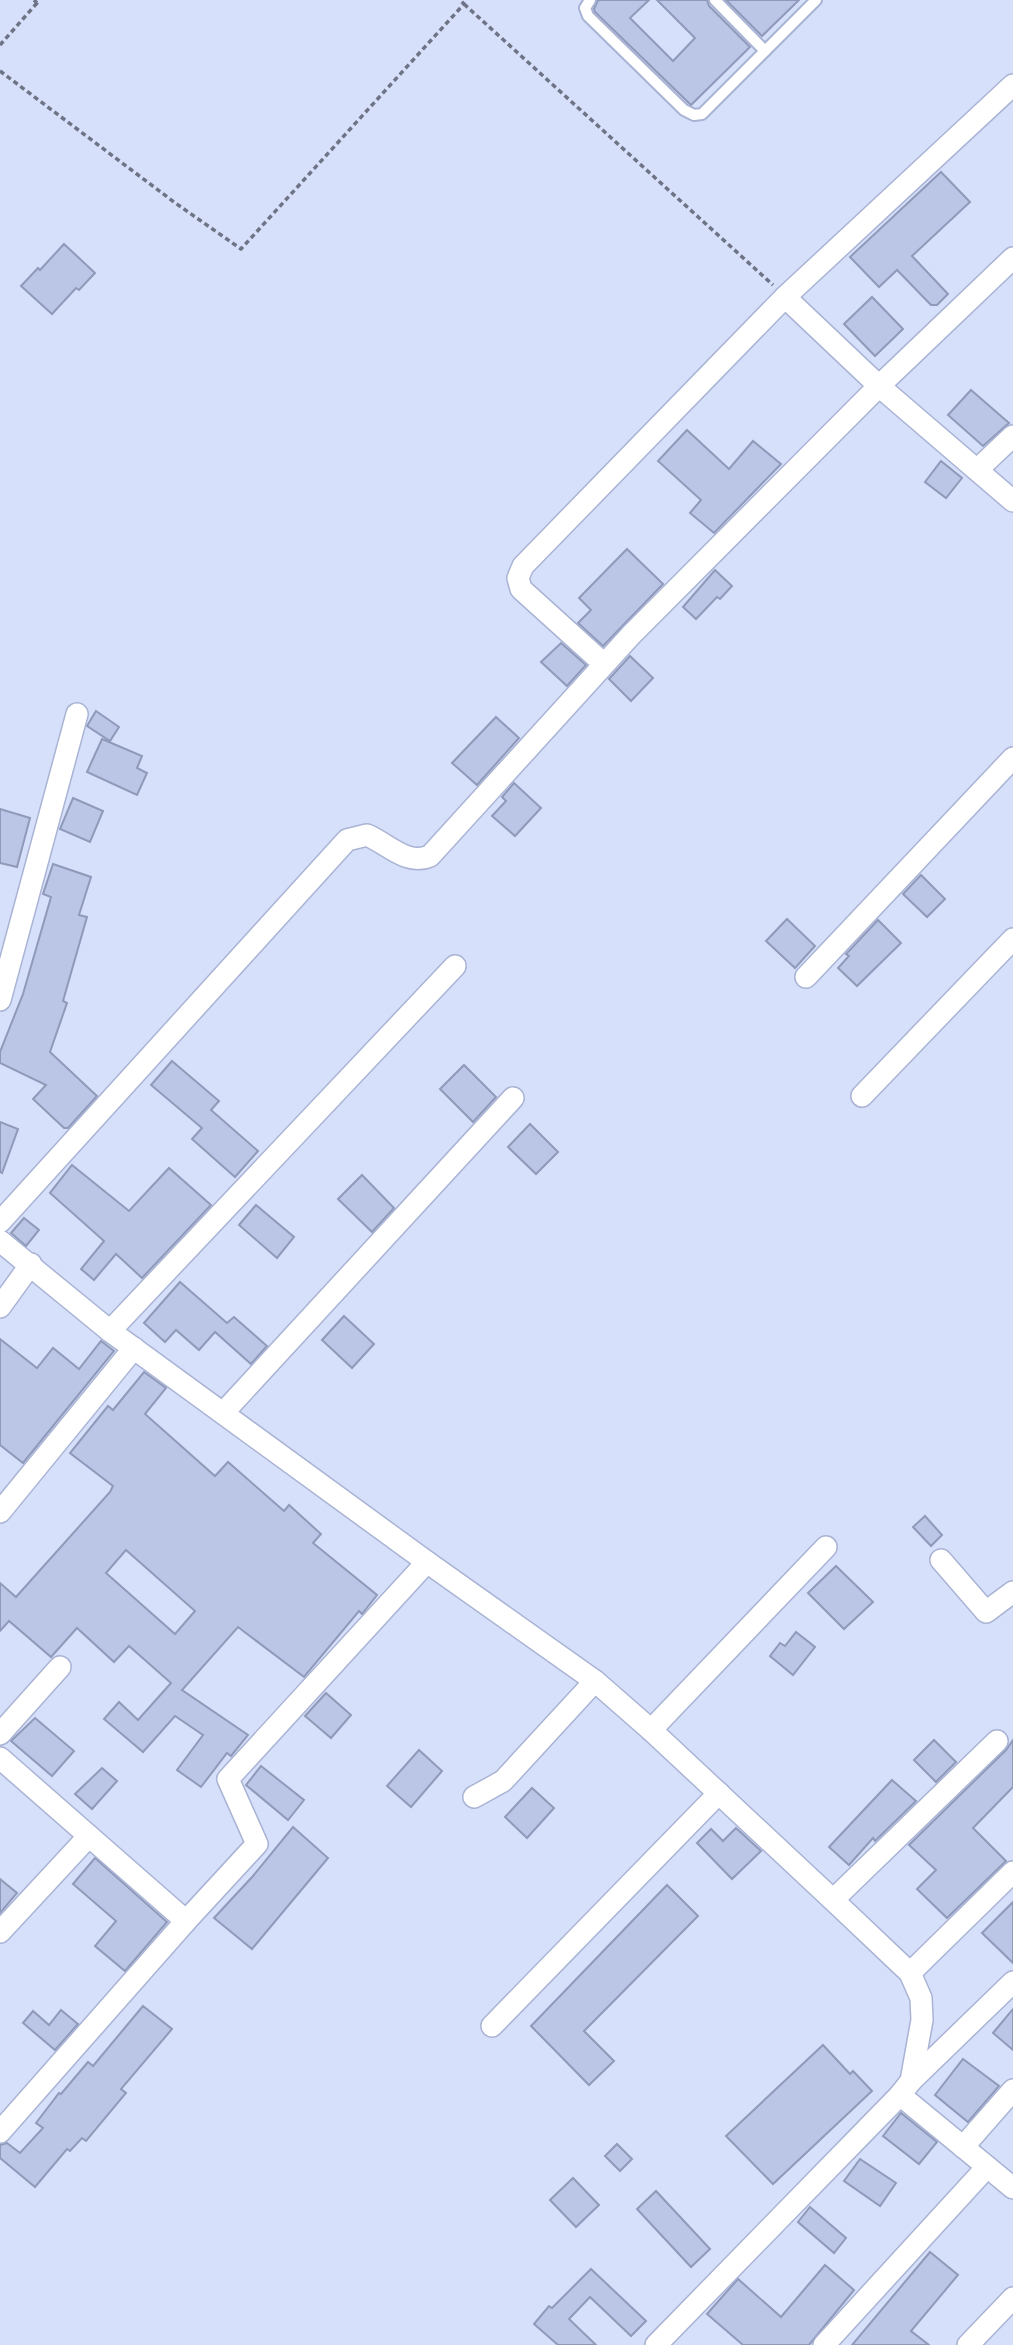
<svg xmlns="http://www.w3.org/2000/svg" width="1013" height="2345" viewBox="0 0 1013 2345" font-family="'IBM Plex Sans',sans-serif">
  <rect width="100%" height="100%" fill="#d7e0fb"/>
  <g fill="#bbc5e6" stroke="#8f99b9" stroke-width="2" fill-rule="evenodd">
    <path d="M598 0H649L630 18 673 61 695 38 657 0H707L709 6 750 47 691 105 595 12 594 9Z"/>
    <path d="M726 0H799L762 36Z"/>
    <path d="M941 172 970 202 912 256 948 294 937 305H931L897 270 879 287 850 257Z"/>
    <path d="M64 244 95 273 79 290 76 288 52 314 21 286 38 268 40 270Z"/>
    <path d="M872 297 903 329 875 356 844 324Z"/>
    <path d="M971 390 1009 423 983 446 948 415Z"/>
    <path d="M687 430 729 469 753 441 781 464 714 533 690 513 701 500 658 461Z"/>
    <path d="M941 461 962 478 946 498 925 482Z"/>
    <path d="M627 549 663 584 603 646 578 623 591 610 579 598Z"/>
    <path d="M715 570 732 586 720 599 717 597 696 619 683 607Z"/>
    <path d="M561 643 586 665 567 686 541 662Z"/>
    <path d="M630 656 653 678 631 701 609 679Z"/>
    <path d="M96 711 119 727 110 741 87 726Z"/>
    <path d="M496 717 519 738 477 785 452 763Z"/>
    <path d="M102 739 142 756 137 768 147 773 137 795 87 772Z"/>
    <path d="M514 783 541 808 515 836 492 816 506 801 502 797Z"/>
    <path d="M73 798 103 811 90 842 60 829Z"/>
    <path d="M0 809 30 818 17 867 0 863Z"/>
    <path d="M53 864 91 877 79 915 87 917 63 1001 67 1003 50 1052 97 1096 68 1128H64L33 1099 46 1085 0 1063V1052L23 994 51 897 43 894Z"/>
    <path d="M921 875 945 899 927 917 903 894Z"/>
    <path d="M787 919 815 946 795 968 766 941Z"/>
    <path d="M878 920 901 943 857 986 838 968 849 956 846 954Z"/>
    <path d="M172 1061 219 1101 211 1110 258 1151 235 1177 192 1139 202 1128 151 1085Z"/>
    <path d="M464 1065 496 1097 473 1122 440 1089Z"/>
    <path d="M0 1122 18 1129 2 1173 0 1172Z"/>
    <path d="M530 1124 558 1152 536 1174 508 1147Z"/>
    <path d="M72 1165 129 1211 169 1168 211 1205 142 1278 116 1254 94 1280 81 1269 104 1241 50 1193Z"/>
    <path d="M362 1175 394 1208 372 1232 338 1199Z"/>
    <path d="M256 1205 294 1237 277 1258 239 1225Z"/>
    <path d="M24 1218 39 1230 26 1246 11 1233Z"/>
    <path d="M180 1282 227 1323 234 1317 267 1346 251 1364 215 1332 199 1350 176 1330 165 1342 144 1323Z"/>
    <path d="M344 1316 374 1344 352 1368 322 1340Z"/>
    <path d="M0 1339 37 1368 53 1348 79 1369 101 1341 114 1351 23 1463 0 1445Z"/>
    <path d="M144 1372 166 1388 145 1414 215 1476 228 1462 284 1511 289 1505 321 1534 313 1543 377 1595 362 1614 359 1611 304 1677 238 1627 182 1690 248 1735 231 1756 227 1753 201 1787 177 1770 203 1735 175 1716 143 1752 104 1719 119 1702 138 1720 171 1683 129 1646 114 1662 77 1628 51 1657 9 1621 0 1631V1583L16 1597 110 1492 113 1486 70 1453 108 1406 113 1410ZM126 1550 195 1611 175 1634 106 1573Z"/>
    <path d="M925 1516 942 1535 931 1546 913 1527Z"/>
    <path d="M836 1566 873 1602 844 1629 808 1593Z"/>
    <path d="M796 1632 815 1647 793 1675 770 1656 780 1643 785 1646Z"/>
    <path d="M326 1693 351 1715 331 1738 305 1716Z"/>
    <path d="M35 1718 74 1751 52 1776 11 1741Z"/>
    <path d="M934 1740 956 1762 936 1782 914 1760Z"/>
    <path d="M1013 1740V1787L973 1828 1006 1861 947 1918 917 1889 936 1870 909 1845 1006 1750Z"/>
    <path d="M419 1750 442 1771 411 1807 387 1786Z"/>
    <path d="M261 1766 304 1800 288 1820 246 1785Z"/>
    <path d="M102 1768 117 1781 92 1809 75 1794Z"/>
    <path d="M892 1780 916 1801 875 1841 873 1838 849 1865 829 1847Z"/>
    <path d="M532 1788 554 1808 527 1838 505 1817Z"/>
    <path d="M293 1827 328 1858 252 1949 214 1918 253 1876Z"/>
    <path d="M736 1828 761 1851 732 1879 697 1843 711 1829 723 1841Z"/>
    <path d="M95 1858 167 1922 125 1971 95 1946 116 1921 73 1884Z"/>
    <path d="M0 1879 17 1893 0 1913Z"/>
    <path d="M667 1885 698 1916 584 2031 614 2061 589 2085 531 2026Z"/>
    <path d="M1013 1902V1963L982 1933Z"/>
    <path d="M143 2006 172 2029 121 2089 126 2093 86 2141 82 2138 70 2151 67 2149 35 2187 0 2158V2145L7 2143 20 2153 43 2128 36 2123 59 2093 61 2094 88 2062 93 2066Z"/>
    <path d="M1013 2009V2050L993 2033Z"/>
    <path d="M61 2010 78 2024 55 2050 23 2023 33 2011 49 2025Z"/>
    <path d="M823 2045 850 2074 853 2071 872 2091 773 2184 726 2136Z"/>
    <path d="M963 2059 999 2086 968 2122 935 2095Z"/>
    <path d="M901 2113 937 2142 919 2164 883 2136Z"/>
    <path d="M617 2144 632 2159 620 2171 605 2156Z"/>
    <path d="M860 2159 896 2183 880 2206 844 2181Z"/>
    <path d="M573 2178 599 2205 576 2227 550 2200Z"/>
    <path d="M656 2191 710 2249 691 2267 637 2209Z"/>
    <path d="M810 2207 846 2238 834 2253 798 2222Z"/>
    <path d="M930 2252 958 2275 911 2331 929 2345H852Z"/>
    <path d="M825 2265 854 2290 809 2345H743L707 2314 738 2279 781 2317Z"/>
    <path d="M591 2269 646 2321 631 2336 590 2297 569 2319 596 2345H558L534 2324 549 2306 552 2308Z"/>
  </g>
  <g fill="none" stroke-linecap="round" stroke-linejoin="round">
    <defs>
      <g id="service">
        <path d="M590 0 585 8 588 16 684 110 694 115 702 114 816 0"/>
        <path d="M715 0 765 51"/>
      </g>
      <g id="minor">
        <path d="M1013 258 879 386 1013 501"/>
        <path d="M978 469 1013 436"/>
        <path d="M604 664 521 589 518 578 523 566 785 297 1013 85"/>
        <path d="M806 977 1013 758"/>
        <path d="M0 1000 77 714"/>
        <path d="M862 1096 1013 939"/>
        <path d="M0 1222 347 840 367 835C388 844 407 866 430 856L631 635 879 386 785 297"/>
        <path d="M0 1241 110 1331 427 1562 595 1681 651 1730 833 1900 910 1973 921 1998 922 2020 911 2081 900 2095 1013 2188"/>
        <path d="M0 1307 31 1264"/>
        <path d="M110 1331 455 966"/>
        <path d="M223 1413 513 1098"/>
        <path d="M0 1512 134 1348"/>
        <path d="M941 1560 986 1612 1013 1592"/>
        <path d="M651 1730 826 1547"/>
        <path d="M0 1734 60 1667"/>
        <path d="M0 1758 186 1921"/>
        <path d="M474 1797 503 1781 595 1681"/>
        <path d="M833 1900 997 1741"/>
        <path d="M0 1932 89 1836"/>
        <path d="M910 1973 1013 1872"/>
        <path d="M492 2026 719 1793"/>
        <path d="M911 2081 1013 1982"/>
        <path d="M0 2132 186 1921 257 1844 228 1779 427 1562"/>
        <path d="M963 2147 1013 2090"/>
        <path d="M656 2345 900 2095"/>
        <path d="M824 2345 987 2167"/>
        <path d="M968 2345 1013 2298"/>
      </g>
    </defs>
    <use href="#service" stroke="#a9b3d4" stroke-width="14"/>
    <use href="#minor" stroke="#a9b3d4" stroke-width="24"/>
    <g stroke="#6e7486" stroke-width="3.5" stroke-dasharray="5 3.5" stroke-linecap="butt">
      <path d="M34 0 37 3 39 0"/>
      <path d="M464 4 773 285"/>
      <path d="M0 45 37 3"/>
      <path d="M0 71 174 202 241 249 464 4 460 0"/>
    </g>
    <use href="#service" stroke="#fff" stroke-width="10"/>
    <use href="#minor" stroke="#fff" stroke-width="21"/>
  </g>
</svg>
